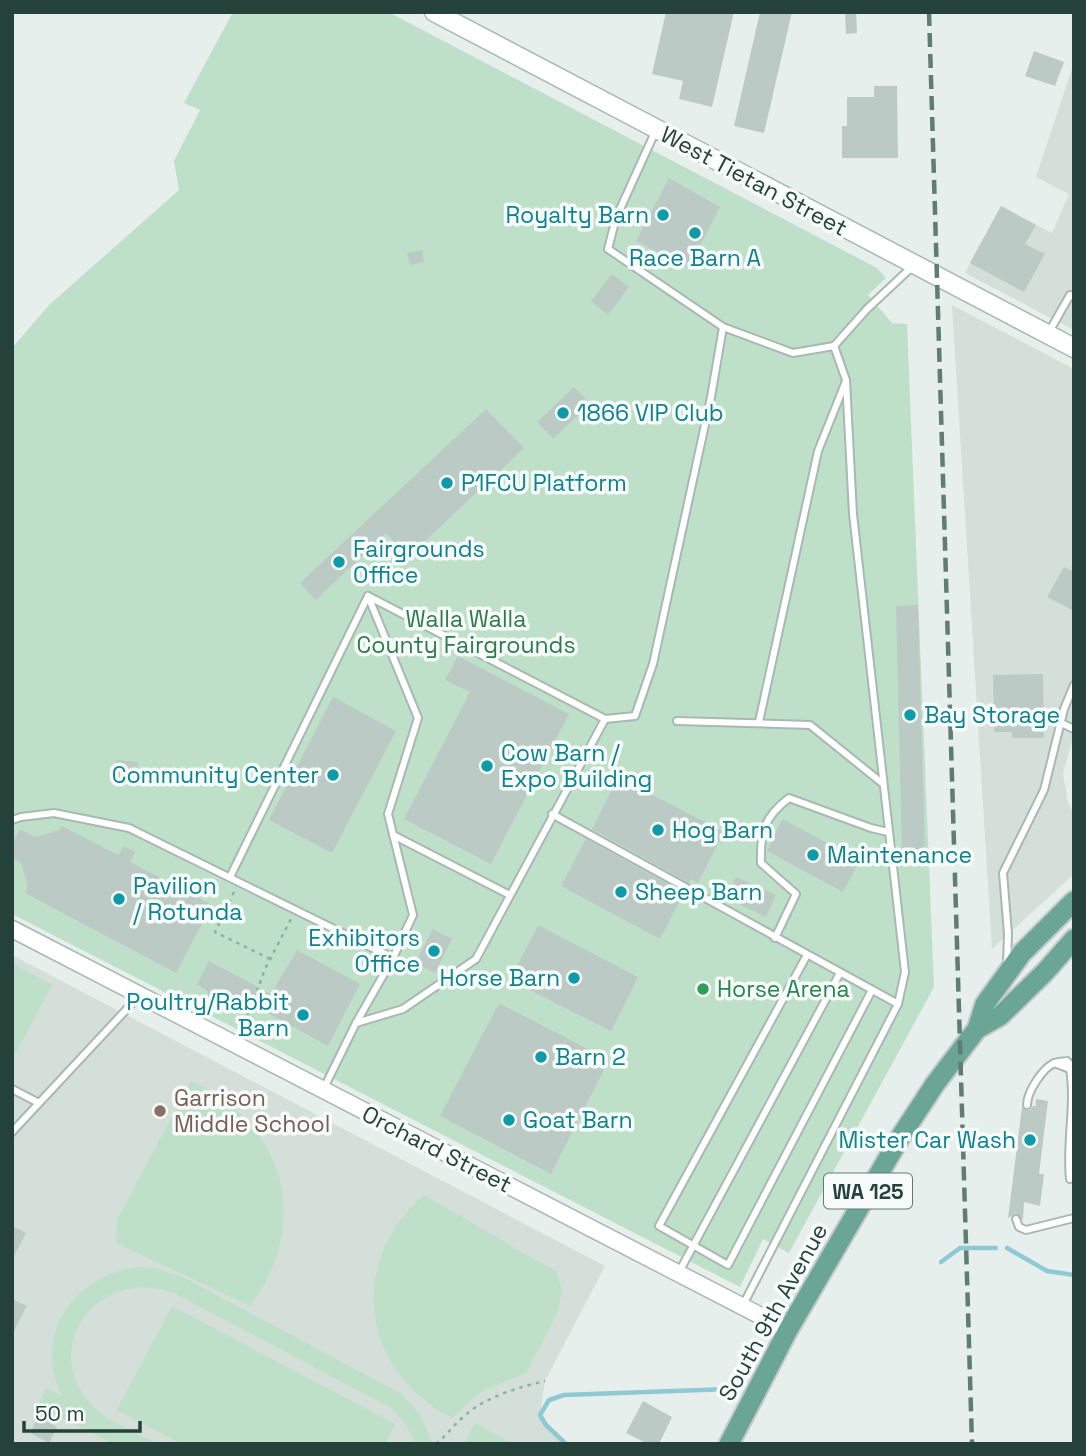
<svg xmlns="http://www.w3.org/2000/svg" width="1086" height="1456" viewBox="0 0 1086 1456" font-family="'Space Grotesk',sans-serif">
  <rect width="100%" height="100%" fill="#e6efeb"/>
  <g fill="#d4dfda">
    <path d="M1074 63V330L965 273 1001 206 1052 233 1069 194 1036 177Z"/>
    <path d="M952 305 1074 369V735L1063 773 1068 803 1074 814V874L992 949Z"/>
    <path d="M12 955 605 1266 545 1381 540 1415 546 1425 569 1444H12Z"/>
  </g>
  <g fill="#bfe0c8">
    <path d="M233 12H388L877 268 886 278 868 295 892 323 907 324 934 987 789 1253 763 1239 740 1287 12 914V348L49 305 179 190 174 161 200 110 184 103Z"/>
    <path d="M12 963 52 985 12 1060Z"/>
    <path d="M191 1081C284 1122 313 1224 250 1306L116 1243 117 1220Z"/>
    <path d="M424 1195 557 1272 562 1292 558 1311 527 1372 481 1392 452 1418C361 1371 346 1263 424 1195Z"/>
    <path d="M140 1267 155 1268 183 1277 400 1393 420 1414 433 1444H415L408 1427 391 1408 176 1294C104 1264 38 1342 89 1402 106 1422 135 1432 158 1444H113L38 1405 46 1388 62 1396C31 1334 76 1273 140 1267Z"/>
    <path d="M172 1306 395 1424 385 1444H181L117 1410Z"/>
    <path d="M475 1423 513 1444H464Z"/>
  </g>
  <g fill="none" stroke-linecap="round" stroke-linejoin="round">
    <g stroke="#8ec9d4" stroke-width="4.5">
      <path d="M1007 1248 1047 1271 1074 1275"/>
      <path d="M941 1262 960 1248H996"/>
      <path d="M566 1444 546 1425 540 1415 549 1400 564 1395 729 1389"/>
    </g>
  </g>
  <g fill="#bbcac4">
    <path d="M666 12H734L712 107 679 99 683 81 652 74Z"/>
    <path d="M760 12H792L764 133 734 126Z"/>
    <path d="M845 12H856L857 33 846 34Z"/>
    <path d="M1034 51 1064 62 1055 86 1025 76Z"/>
    <path d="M874 86H897L898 158H842V126H847V97H874Z"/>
    <path d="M669 178 720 207 688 268 636 241Z"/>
    <path d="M1001 206 1036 225 1025 244 1045 254 1024 292 970 263Z"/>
    <path d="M422 250 424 262 410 265 407 253Z"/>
    <path d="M612 274 629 287 608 315 591 301Z"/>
    <path d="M574 387 590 404 553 439 537 422Z"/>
    <path d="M486 409 524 448 408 557 386 533 316 600 300 583Z"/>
    <path d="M1064 567 1074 572V611L1047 597Z"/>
    <path d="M918 605 925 853 902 854 896 606Z"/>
    <path d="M458 656 569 714 491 864 404 819 470 692 445 680Z"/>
    <path d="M1043 674 1044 738H1012V732H994L993 675Z"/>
    <path d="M333 697 396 731 332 853 269 820Z"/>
    <path d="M116 760 138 762 135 784 113 781Z"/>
    <path d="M618 777 724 832 698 883 691 879 689 883 592 829Z"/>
    <path d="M782 819 860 860 843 892 767 851Z"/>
    <path d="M62 826 118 855 124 846 135 852 130 862 212 905 176 973 25 893 28 886 21 863 12 858V845L20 829 35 837 60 830Z"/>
    <path d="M586 839 684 893 660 939 561 886Z"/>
    <path d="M736 877 776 895 766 917 726 898Z"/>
    <path d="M538 925 638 977 611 1031 510 980Z"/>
    <path d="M433 929 452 939 435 973 415 963Z"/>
    <path d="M297 950 360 984 328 1046 244 1000 240 1008 230 1002 211 1009 207 990 197 985 209 961 271 994Z"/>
    <path d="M499 1003 609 1060 551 1174 440 1116Z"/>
    <path d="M1036 1099 1048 1101 1039 1174H1044L1040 1206 1024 1202 1023 1220 1016 1213 1008 1218 1022 1107 1026 1110H1030L1033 1106H1036Z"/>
    <path d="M12 1226 26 1233 12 1260Z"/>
    <path d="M12 1299 27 1306 12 1335Z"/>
    <path d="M643 1401 672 1417 659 1444H648L626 1433Z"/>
    <path d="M38 1417 57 1427 49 1443 30 1433Z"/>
  </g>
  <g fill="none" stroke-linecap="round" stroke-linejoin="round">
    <defs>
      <g id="service">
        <path d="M1049 332 1070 295 1074 297"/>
        <path d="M834 346 867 309 914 265"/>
        <path d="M368 596 418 718 388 814 413 915 393 958"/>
        <path d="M605 719 635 716 653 664 711 397 723 327"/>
        <path d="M677 721 810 725 882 783"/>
        <path d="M759 722 818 451 846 381"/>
        <path d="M1061 723 1074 729"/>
        <path d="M552 814 898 1004 905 972 853 514 846 380 834 346 793 353 723 327 608 249 616 218 656 130"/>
        <path d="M12 820 21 817 54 813 129 828 393 958 356 1023 324 1088"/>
        <path d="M393 835 510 895"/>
        <path d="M230 877 368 596"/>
        <path d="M775 938 796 894 761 863C760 832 764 817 789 798L871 828 888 832"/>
        <path d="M807 955 659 1226 728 1265 872 990"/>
        <path d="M1007 963 1008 934 1003 873 1044 790 1064 709 1074 685"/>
        <path d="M356 1023 403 1009 476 959 605 719 368 596"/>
        <path d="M1054 1063 1070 1069C1076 1106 1066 1142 1070 1179"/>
        <path d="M12 1089 39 1103"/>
        <path d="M1027 1105C1027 1092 1043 1067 1055 1063 1059 1061 1063 1062 1067 1061L1074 1068"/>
        <path d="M12 1132 139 996"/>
        <path d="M1016 1219 1019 1227 1026 1230 1074 1218"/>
        <path d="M678 1274 840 973"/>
        <path d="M743 1305 898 1004"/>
      </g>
      <path id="tertiary" d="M12 929 788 1330"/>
      <path id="secondary" d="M434 12 1074 348"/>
      <g id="primary">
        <path d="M977 1029 1000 1016 1045 972 1074 939"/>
        <path d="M729 1444 788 1330 901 1136 935 1084 977 1029 985 1004 1022 953 1074 901"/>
      </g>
    </defs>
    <use href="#service" stroke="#a8b8b2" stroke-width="10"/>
    <use href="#tertiary" stroke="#a8b8b2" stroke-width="19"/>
    <use href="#secondary" stroke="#a4bbb3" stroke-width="21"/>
    <use href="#primary" stroke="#c2cac8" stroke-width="23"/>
    <g stroke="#86b3a5" stroke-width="2.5" stroke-dasharray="3.5 5" stroke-linecap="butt">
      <path d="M234 892 215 932 270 959"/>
      <path d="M239 1030 251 1008 265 969 291 919"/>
      <path d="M436 1444C448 1434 456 1422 468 1413 488 1396 520 1387 545 1381"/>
    </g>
    <use href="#service" stroke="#fff" stroke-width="6"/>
    <use href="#tertiary" stroke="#fff" stroke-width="16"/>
    <use href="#secondary" stroke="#fff" stroke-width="18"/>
    <use href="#primary" stroke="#6aa596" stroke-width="19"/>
    <path stroke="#5f7d75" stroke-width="4.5" stroke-dasharray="14 7" stroke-linecap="butt" d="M929 12 972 1444"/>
  </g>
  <g fill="#0f9aa8" stroke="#f7fbf9" stroke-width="2.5">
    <circle cx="663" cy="215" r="7"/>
    <circle cx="695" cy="233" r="7"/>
    <circle cx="563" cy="413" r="7"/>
    <circle cx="447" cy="483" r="7"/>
    <circle cx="339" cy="562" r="7"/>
    <circle cx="910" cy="715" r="7"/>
    <circle cx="487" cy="766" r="7"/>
    <circle cx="333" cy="775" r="7"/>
    <circle cx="658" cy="830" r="7"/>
    <circle cx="813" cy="855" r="7"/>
    <circle cx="621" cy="892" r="7"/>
    <circle cx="119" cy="899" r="7"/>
    <circle cx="434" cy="951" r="7"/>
    <circle cx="574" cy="978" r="7"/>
    <circle cx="303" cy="1015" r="7"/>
    <circle cx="541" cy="1057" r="7"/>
    <circle cx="509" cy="1120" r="7"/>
    <circle cx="1030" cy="1140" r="7"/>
  </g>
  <circle fill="#2e9e5b" stroke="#f7fbf9" stroke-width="2.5" cx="703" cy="989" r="7"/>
  <circle fill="#8d6e63" stroke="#f7fbf9" stroke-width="2.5" cx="160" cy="1111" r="7"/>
  <g text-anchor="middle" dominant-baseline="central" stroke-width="7" stroke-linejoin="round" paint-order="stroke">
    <rect fill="#f7fbf9" stroke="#637a73" stroke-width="2" x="824" y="1173.5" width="88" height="35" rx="5"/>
    <g font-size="21" font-weight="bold" fill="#24423a">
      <text x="868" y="1191">WA 125</text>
    </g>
    <g font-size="23" fill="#24423a" stroke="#f7fbf9">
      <text transform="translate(754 181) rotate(28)">West Tietan Street</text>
      <text transform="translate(437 1149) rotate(27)">Orchard Street</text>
      <text transform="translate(773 1312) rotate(-61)">South 9th Avenue</text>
    </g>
    <g font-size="23" fill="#0d838f" stroke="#f7fbf9" text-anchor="start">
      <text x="649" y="215" text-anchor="end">Royalty Barn</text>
      <text x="695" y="258" text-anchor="middle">Race Barn A</text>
      <text x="577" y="413">1866 VIP Club</text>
      <text x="461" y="483">P1FCU Platform</text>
      <text x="353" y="549">Fairgrounds<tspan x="353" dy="26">Office</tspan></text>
      <text x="924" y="715">Bay Storage</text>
      <text x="501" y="753">Cow Barn /<tspan x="501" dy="26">Expo Building</tspan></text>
      <text x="319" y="775" text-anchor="end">Community Center</text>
      <text x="672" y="830">Hog Barn</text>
      <text x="827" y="855">Maintenance</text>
      <text x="133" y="886">Pavilion<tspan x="133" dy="26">/ Rotunda</tspan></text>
      <text x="635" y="892">Sheep Barn</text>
      <text x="420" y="938" text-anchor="end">Exhibitors<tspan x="420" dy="26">Office</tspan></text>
      <text x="560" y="978" text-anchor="end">Horse Barn</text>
      <text x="289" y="1002" text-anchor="end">Poultry/Rabbit<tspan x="289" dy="26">Barn</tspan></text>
      <text x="555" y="1057">Barn 2</text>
      <text x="523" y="1120">Goat Barn</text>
      <text x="1016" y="1140" text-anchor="end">Mister Car Wash</text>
    </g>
    <g font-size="23" fill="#2d7a4b" stroke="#f7fbf9">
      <text x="466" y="619">Walla Walla<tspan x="466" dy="26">County Fairgrounds</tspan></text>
    </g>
    <g font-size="23" fill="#27864d" stroke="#f7fbf9" text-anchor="start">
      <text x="717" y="989">Horse Arena</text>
    </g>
    <g font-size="23" fill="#785e54" stroke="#f7fbf9" text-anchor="start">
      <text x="174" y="1098">Garrison<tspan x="174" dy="26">Middle School</tspan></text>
    </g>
  </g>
  <rect width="1086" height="1456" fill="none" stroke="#24423a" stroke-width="28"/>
  <path d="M24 1421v10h116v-10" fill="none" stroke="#24423a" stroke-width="3.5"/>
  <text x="35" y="1421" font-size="21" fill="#24423a" stroke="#f7fbf9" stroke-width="5" paint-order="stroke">50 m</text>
</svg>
